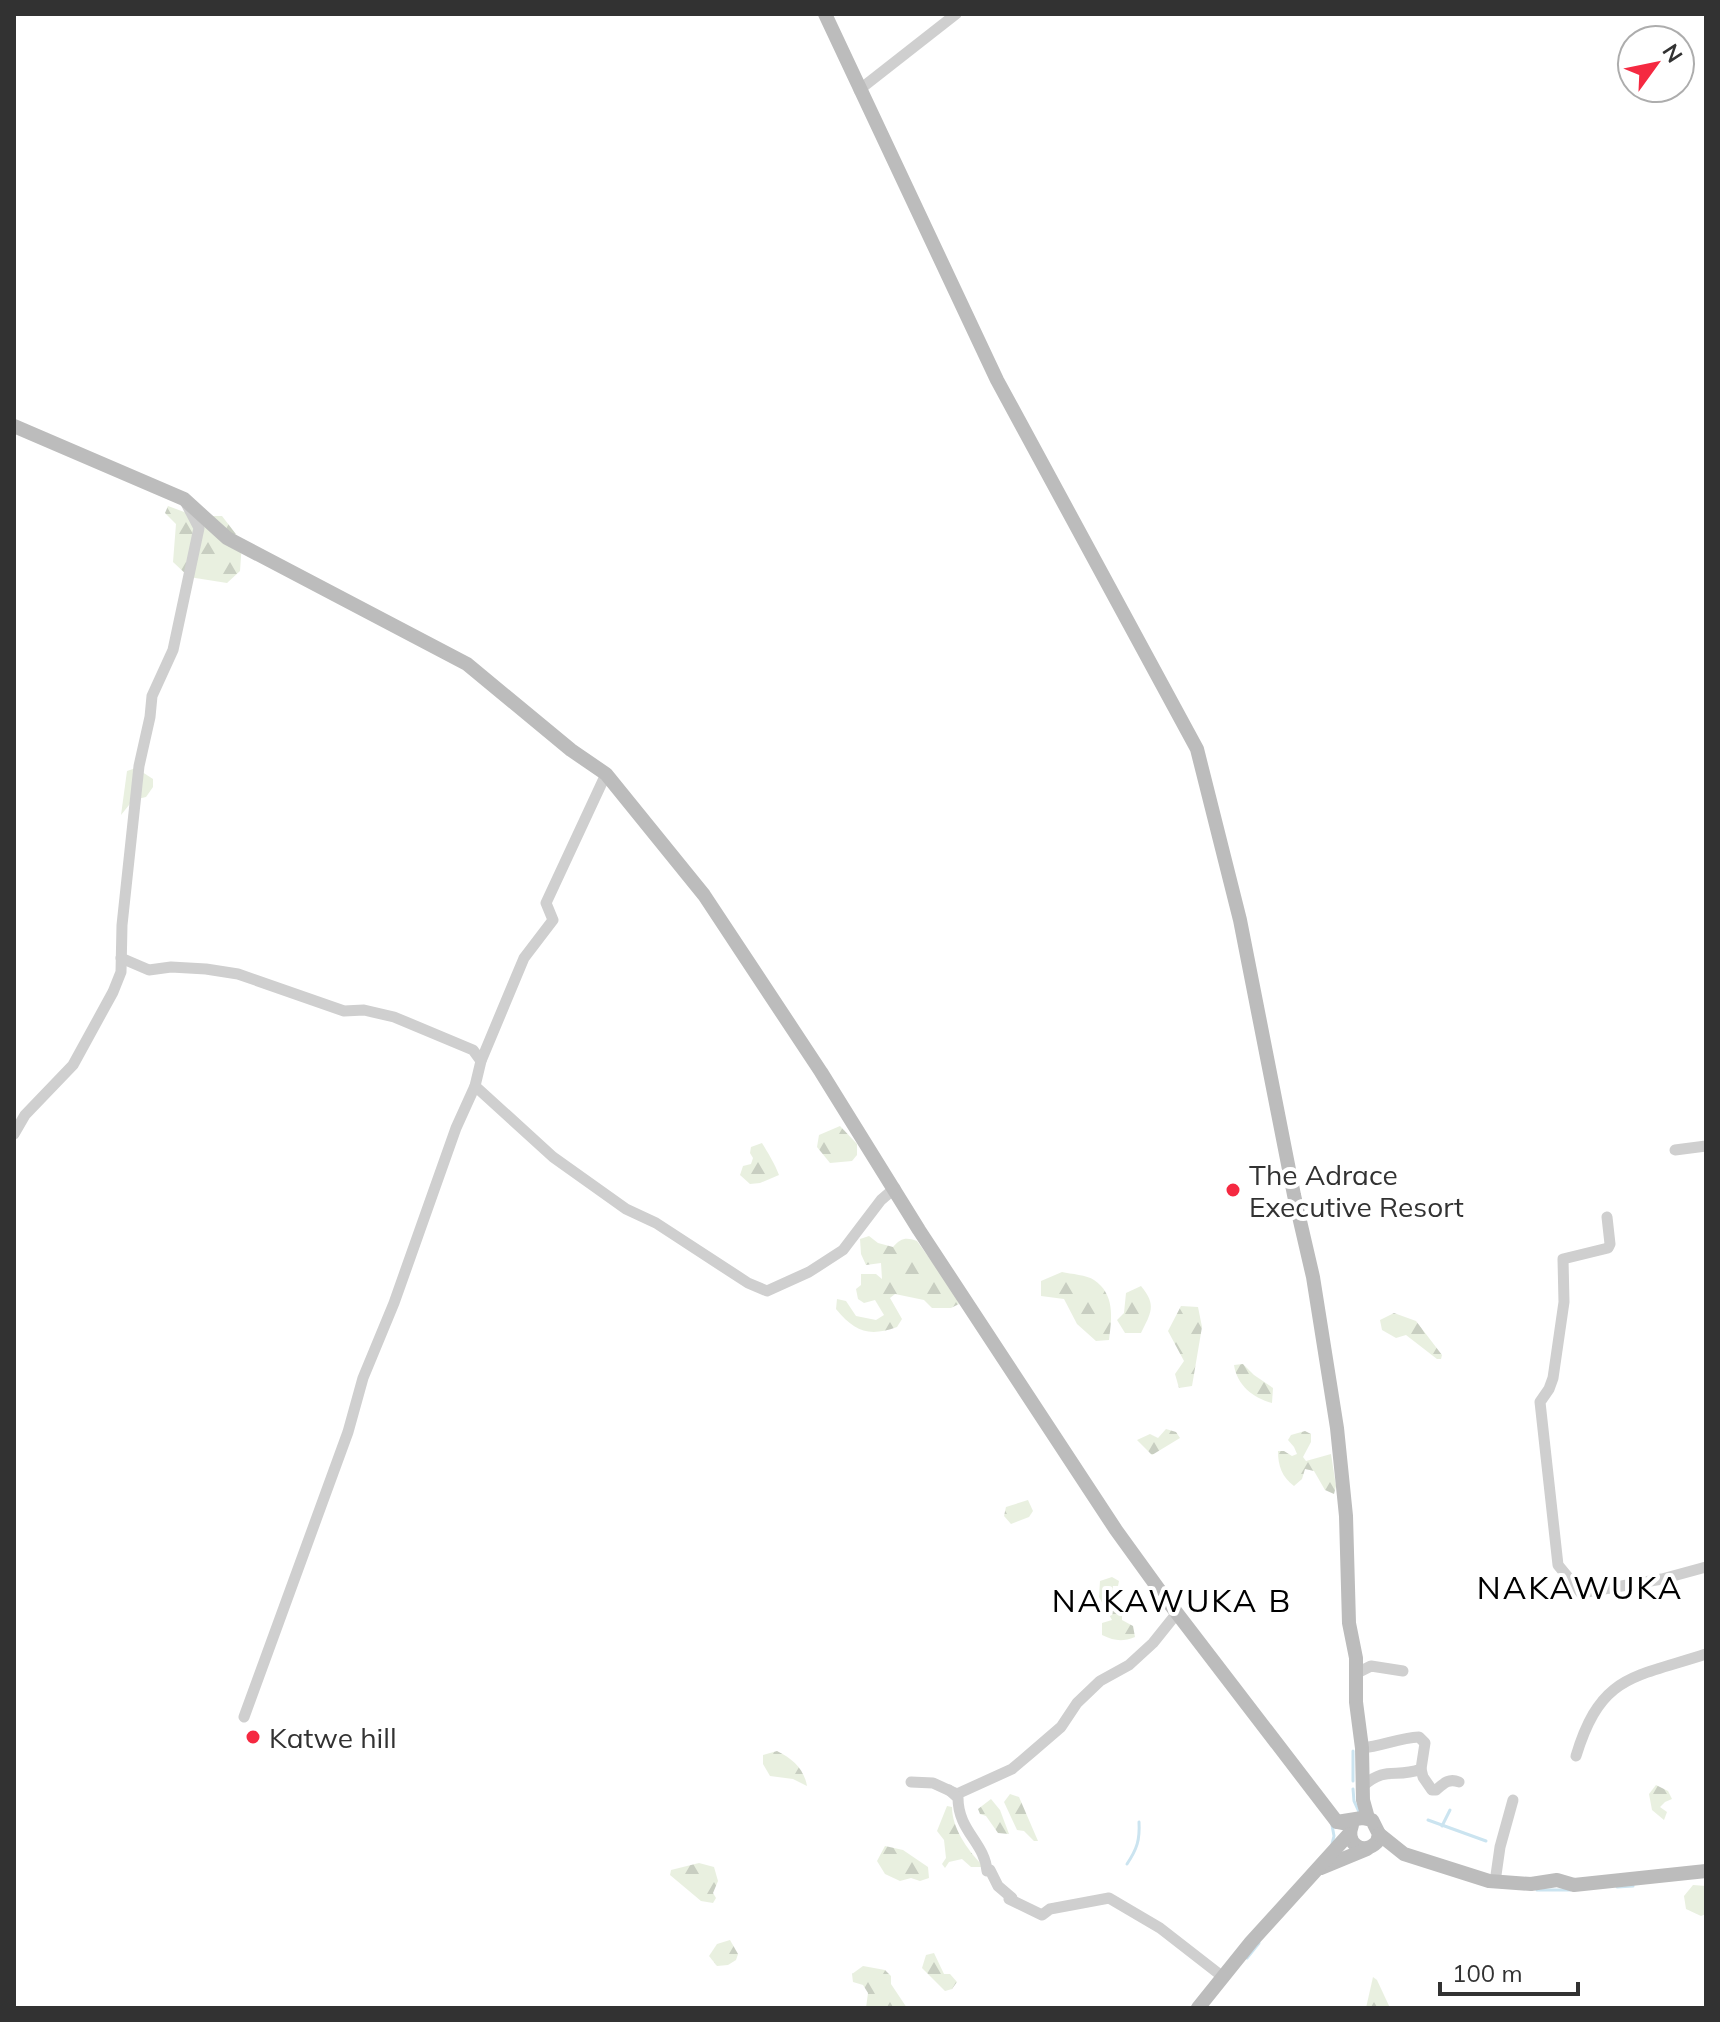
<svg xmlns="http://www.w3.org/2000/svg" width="1720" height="2022" viewBox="0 0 1720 2022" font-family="Mulish,sans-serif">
  <defs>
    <pattern id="forest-firs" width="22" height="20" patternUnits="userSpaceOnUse" patternTransform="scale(2)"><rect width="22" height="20" fill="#e9f0e0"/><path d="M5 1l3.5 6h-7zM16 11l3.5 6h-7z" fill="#c8cec1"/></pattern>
  </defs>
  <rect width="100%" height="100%" fill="#fff"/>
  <g fill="#e9f0e0">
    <path d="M136 768 153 779V787L146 797 133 800 121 815 127 771Z"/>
    <path d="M1693 1885 1706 1886V1914L1701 1916 1686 1909 1684 1896Z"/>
  </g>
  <g fill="url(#forest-firs)">
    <path d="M168 506 195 516H222L242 542 240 571 227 583 189 577 173 562 176 524 165 513Z"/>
    <path d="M840 1126 857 1144V1155L852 1161 830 1163 817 1147 819 1135Z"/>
    <path d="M762 1143C768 1153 775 1164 779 1175L760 1183 750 1184 740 1175 743 1166 751 1164 753 1158 750 1153 751 1147Z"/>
    <path d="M869 1236 878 1243 893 1247C901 1238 906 1237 917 1241L954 1292 959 1304 951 1308H932L924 1300 895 1294 890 1298 902 1319 897 1327C869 1337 855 1332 836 1309L837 1299 846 1301 856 1316 876 1320 884 1315 875 1300 864 1303 858 1299 856 1289 861 1285V1274H876L882 1279 881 1263 866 1265 861 1254 860 1239Z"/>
    <path d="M1062 1272C1071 1274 1087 1275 1094 1280 1115 1294 1112 1318 1109 1340L1096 1341 1077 1324 1064 1299 1041 1296V1281Z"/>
    <path d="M1141 1286C1157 1305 1151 1313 1141 1333H1125L1117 1320 1124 1313 1126 1293Z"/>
    <path d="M1181 1306 1198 1307 1202 1327 1192 1386 1179 1388 1175 1374 1184 1361 1168 1331Z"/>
    <path d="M1394 1313 1416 1321 1442 1355 1441 1359H1437L1406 1335 1396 1338 1382 1330 1380 1320Z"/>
    <path d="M1243 1364 1254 1375 1273 1388 1272 1403C1253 1398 1237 1385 1234 1365Z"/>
    <path d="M1166 1429 1176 1432 1180 1438 1152 1455 1137 1440 1150 1434 1158 1438Z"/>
    <path d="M1305 1431 1311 1434V1442L1303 1457 1306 1461 1331 1454 1336 1486 1334 1494 1325 1490 1314 1471 1305 1469 1302 1479 1294 1486C1282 1477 1278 1466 1278 1451H1284L1292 1456 1297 1454 1294 1447 1288 1440 1291 1435Z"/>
    <path d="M1028 1500 1033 1511 1029 1517 1011 1524 1004 1516 1006 1507Z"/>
    <path d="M1112 1577 1119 1581 1118 1586H1113L1112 1598 1122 1611V1620L1133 1626 1135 1637C1122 1642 1115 1641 1102 1635V1623L1112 1620 1099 1597 1100 1581Z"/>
    <path d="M777 1751C793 1759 804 1769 807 1786L793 1779 770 1776 763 1764V1755Z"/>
    <path d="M1656 1785 1668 1791 1672 1799 1665 1802 1660 1807 1667 1812 1664 1820 1652 1810 1649 1794Z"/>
    <path d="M1010 1794 1019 1797 1038 1841H1034L1024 1831 1017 1830 1004 1802Z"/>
    <path d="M991 1799 1000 1810 1009 1834 998 1833 986 1816 980 1814 978 1809Z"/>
    <path d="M947 1806 952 1807C952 1828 967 1849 981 1864V1867H971L962 1859 949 1862 945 1868 942 1864 946 1858 944 1840 937 1831Z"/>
    <path d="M885 1846 903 1850 928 1867 929 1878 920 1881 911 1878 900 1881 885 1874 877 1861Z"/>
    <path d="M699 1863 714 1867 718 1881 713 1893 716 1898 713 1903 701 1901 670 1875 671 1870Z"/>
    <path d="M730 1940 738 1954 736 1960 728 1965 717 1966 709 1956 717 1944Z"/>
    <path d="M934 1953 944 1974H950L957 1982 952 1989 945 1991 922 1968 926 1955Z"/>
    <path d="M863 1966 885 1970 891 1976V1984L907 2008H866L868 1993 863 1985 853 1982 852 1974Z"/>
    <path d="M1373 1977 1377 1980 1390 2008H1366Z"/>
  </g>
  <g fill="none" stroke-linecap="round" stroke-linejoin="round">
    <g stroke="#cbe4f0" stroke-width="3">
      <path d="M1353 1751V1781"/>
      <path d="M1353 1789 1354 1801 1359 1812"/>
      <path d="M1428 1820 1486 1841"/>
      <path d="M1442 1826 1450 1810"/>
      <path d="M1332 1844 1334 1836 1332 1825"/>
      <path d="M1127 1864C1137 1849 1140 1840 1139 1822"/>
      <path d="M1617 1887 1633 1886"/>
      <path d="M1537 1890H1570"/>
      <path d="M1247 1958 1259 1943"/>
    </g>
    <g stroke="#cfcfcf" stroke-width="11">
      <path d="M859 90 956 14"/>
      <path d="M121 958 149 970 171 967 206 969 238 974 344 1011 364 1010 394 1017 473 1050 481 1061"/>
      <path d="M475 1086 553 1157 626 1209 656 1223 748 1283 767 1291 809 1272 843 1250 881 1200 895 1188"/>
      <path d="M14 1134 25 1115 73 1065 113 992 121 972 122 925 139 766 150 717 152 696 173 650 199 528 187 505"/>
      <path d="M1675 1150 1706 1146"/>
      <path d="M1607 1217 1610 1244 1608 1248 1563 1259 1564 1302 1553 1378 1549 1389 1540 1402 1558 1565 1581 1593 1662 1579 1706 1567"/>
      <path d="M1355 1674 1371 1666 1403 1671"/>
      <path d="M244 1717 348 1432 363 1378 394 1303 456 1128 475 1086 481 1061 524 958 553 920 546 903 606 774"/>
      <path d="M1362 1748C1382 1746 1399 1738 1419 1737L1425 1743 1421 1769C1395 1779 1387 1765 1363 1786"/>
      <path d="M1576 1756C1601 1674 1633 1678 1706 1654"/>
      <path d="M1421 1769 1423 1777 1432 1790H1436C1444 1783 1449 1778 1459 1782"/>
      <path d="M911 1782 933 1783 957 1794 1012 1769 1032 1752 1061 1727 1077 1703 1100 1681 1129 1665 1153 1643 1177 1613"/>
      <path d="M949 1790 958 1798C958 1831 985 1843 987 1871L990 1870 998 1886 1012 1898 1009 1899 1042 1915 1050 1909 1109 1898 1160 1928 1223 1977"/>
      <path d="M1495 1882 1500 1847 1513 1800"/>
    </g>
    <g stroke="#bcbcbc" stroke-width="14">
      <path d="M825 14 997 380 1197 749 1240 920 1294 1195 1313 1277 1337 1428 1346 1516 1349 1623 1356 1658V1702L1362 1748 1363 1800 1368 1818"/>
      <path d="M14 426 184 499 227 538 467 664 571 750 606 774 704 895 821 1072 919 1230 1116 1530 1163 1595 1337 1822"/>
      <path d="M1362 1818 1372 1820 1379 1834 1377 1842C1363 1856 1345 1844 1352 1825L1337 1822Z"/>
      <path d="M1379 1834 1404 1854 1489 1881 1531 1884 1557 1880 1574 1885 1706 1871"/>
      <path d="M1321 1868 1367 1849"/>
      <path d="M1198 2008 1251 1942 1349 1834"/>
    </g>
  </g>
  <g fill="#f52941" stroke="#fff" stroke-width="3">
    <circle cx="1233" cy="1190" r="8"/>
    <circle cx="253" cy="1737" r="8"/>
  </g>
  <g text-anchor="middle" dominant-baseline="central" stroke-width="8" stroke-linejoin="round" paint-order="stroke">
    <g font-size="28" fill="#323232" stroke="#fff" text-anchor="start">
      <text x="1249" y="1174">The Adrace<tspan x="1249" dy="32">Executive Resort</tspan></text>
      <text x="269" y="1737">Katwe hill</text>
    </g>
    <g font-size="32" letter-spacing="2" fill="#000" stroke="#fff">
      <text x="1580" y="1587">NAKAWUKA</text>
      <text x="1172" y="1600">NAKAWUKA B</text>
    </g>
  </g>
  <rect width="1720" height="2022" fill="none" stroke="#323232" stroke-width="32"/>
  <g transform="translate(1656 64) rotate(57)"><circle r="38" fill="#ffffff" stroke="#adadad" stroke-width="2"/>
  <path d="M0-6L14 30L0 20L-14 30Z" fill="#f52941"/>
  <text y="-12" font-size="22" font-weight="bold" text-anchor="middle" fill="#323232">N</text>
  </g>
  <path d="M1440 1982v12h138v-12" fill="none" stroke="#323232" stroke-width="4"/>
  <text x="1452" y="1982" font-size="24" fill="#323232" stroke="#ffffff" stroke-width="6" paint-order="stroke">100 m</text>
</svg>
